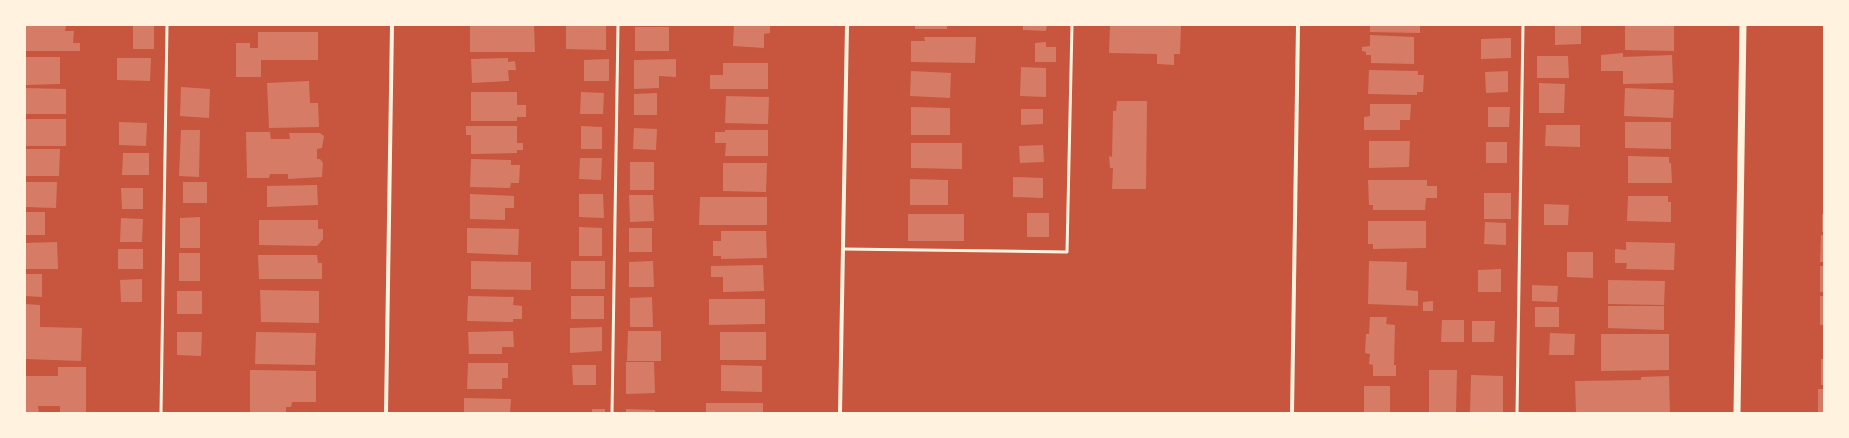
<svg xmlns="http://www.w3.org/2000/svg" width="1849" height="438" viewBox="0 0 1849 438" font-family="'Varela Round',sans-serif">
  <rect width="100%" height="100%" fill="#c8553d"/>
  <g fill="#d67c66">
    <rect x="133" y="25" width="21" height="24"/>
    <path d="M470 25H534L535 52H470Z"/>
    <path d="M566 25H606V50L566 49Z"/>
    <path d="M734 25H770V33L764 34V48L733 46Z"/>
    <rect x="915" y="25" width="32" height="4"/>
    <path d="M1023 25H1047L1046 31 1023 30Z"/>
    <path d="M1110 25H1181L1180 54H1174V65L1157 64V54L1109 53Z"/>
    <path d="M1370 25H1420V33L1370 32Z"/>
    <path d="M1555 25H1581V44L1555 45Z"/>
    <path d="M1625 25H1674V51L1625 50Z"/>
    <path d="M25 26H66L65 31H74L73 43H80V51H25Z"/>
    <rect x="635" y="27" width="34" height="24"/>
    <path d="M258 32H318V60H261V77H236V43H250V48H258Z"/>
    <path d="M1370 35 1414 37V64L1371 63V55H1366V52L1362 51V47L1370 46Z"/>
    <path d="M924 37H976L975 63 911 62V41H925Z"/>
    <path d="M1511 38V58L1481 59V39Z"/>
    <path d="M1046 42V47H1056V62H1035V43Z"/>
    <path d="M1623 53V57L1672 55 1673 83 1623 84V71H1601V55Z"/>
    <path d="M1537 56H1568L1569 78H1537Z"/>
    <path d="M25 57H60V84L25 85Z"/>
    <path d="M117 58H151L150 81 117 80Z"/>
    <path d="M508 58V62L515 61 516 70H508L509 81 472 83 471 59Z"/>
    <path d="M609 59V81H584V60Z"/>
    <path d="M676 59V77L659 76V88L634 89V60Z"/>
    <path d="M723 63H768V89H710V75H723Z"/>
    <path d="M1021 67 1046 68V97L1020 96Z"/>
    <path d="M1369 70 1418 71V75H1424L1423 92H1417V95L1368 94Z"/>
    <path d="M911 71 951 73 950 98 910 96Z"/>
    <path d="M1508 71V92L1486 93 1485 72Z"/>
    <path d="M309 81 310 103H318L319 127 269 128 267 83Z"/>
    <path d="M1539 83 1565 84 1564 113H1539Z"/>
    <path d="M181 87 210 89 209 118 180 116Z"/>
    <path d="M25 88 66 89V114H25Z"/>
    <path d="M1625 88 1674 90 1673 118 1624 116Z"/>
    <path d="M471 92H517V105H526V117H517V121H471Z"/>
    <path d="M581 92 604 93 603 114H580Z"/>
    <path d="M657 93V115H634V94Z"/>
    <path d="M726 96 769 97 768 124 725 123Z"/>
    <path d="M1117 101H1147L1146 189H1112L1113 168H1110L1109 156 1112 157 1113 111H1116Z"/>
    <path d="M1370 104H1411L1410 120H1400V130H1364V117L1370 116Z"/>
    <path d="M911 107 950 108V135H911Z"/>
    <path d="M1488 107H1510L1509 127H1488Z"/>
    <path d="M1021 109H1043V124L1021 125Z"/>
    <rect x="25" y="119" width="41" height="27"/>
    <path d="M119 122 147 123 146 146 119 145Z"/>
    <path d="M1625 122H1671V149L1625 148Z"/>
    <path d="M1546 125H1580V147L1545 146Z"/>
    <path d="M466 126H517V143H523V150H517V153L471 154V135H466Z"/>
    <path d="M581 126 602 127V149H581Z"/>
    <path d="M634 128 657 129 656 150 633 149Z"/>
    <path d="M181 130H200L199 177 179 176Z"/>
    <path d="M725 130H768V156H725L726 143H715V132H725Z"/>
    <path d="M246 132H270L271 139H290L289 133H320L324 136 322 148 317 149V159H320L323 163 322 177 288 179V174H270L269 178H247Z"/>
    <path d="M1369 141H1410L1409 167 1369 168Z"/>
    <rect x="1486" y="142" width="21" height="21"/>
    <path d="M911 143H962V169L911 168Z"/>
    <path d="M1043 145 1044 162 1020 163 1019 146Z"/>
    <path d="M25 149H60L59 176H25Z"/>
    <path d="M123 153H149V175H122Z"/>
    <path d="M1628 156 1669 157V163H1671L1672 183H1628Z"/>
    <path d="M580 158H602L601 180 579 179Z"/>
    <path d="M471 159 511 160V165H520L519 183H511L510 188 470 187Z"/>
    <rect x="630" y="162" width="24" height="28"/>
    <path d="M723 163H767L766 192 723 191Z"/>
    <path d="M1013 177 1043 178V198L1013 197Z"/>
    <path d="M910 179 948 180V205H910Z"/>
    <path d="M1368 180H1427V186H1437V198H1426L1425 210H1373V205H1369Z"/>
    <path d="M25 182H57L56 208 25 207Z"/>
    <rect x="183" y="182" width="24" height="21"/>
    <path d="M317 185 318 205 267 207V186Z"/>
    <path d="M121 188H143V209H122Z"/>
    <rect x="1484" y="193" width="27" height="26"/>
    <path d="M470 194 514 196V208H505V220L470 219Z"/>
    <path d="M579 194H603L604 218 579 217Z"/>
    <path d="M629 195H653L654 221 630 222Z"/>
    <path d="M1628 196H1668V202H1671V222L1627 221Z"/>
    <path d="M700 197H767V225H699Z"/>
    <path d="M1544 204 1569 205 1568 225H1544Z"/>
    <rect x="25" y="212" width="20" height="23"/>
    <rect x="1027" y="213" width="22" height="24"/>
    <rect x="908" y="214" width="56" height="27"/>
    <rect x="1822" y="214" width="2" height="18"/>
    <path d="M200 217V248H180V218Z"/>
    <path d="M121 218 143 219 142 242H120Z"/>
    <path d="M259 220H318V229H323V239L317 246 259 245Z"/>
    <path d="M1368 221H1426V248L1373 249V244H1368Z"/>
    <path d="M1485 222 1506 223V245L1484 244Z"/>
    <path d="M579 227 602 228V256H579Z"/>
    <path d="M467 228 519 229 518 255 467 253Z"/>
    <rect x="629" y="228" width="23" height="24"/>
    <path d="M721 231H766L767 258 721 259V256H713V241H721Z"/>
    <path d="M1821 235H1824V262H1820Z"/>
    <path d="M57 242 58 269H25V243Z"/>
    <path d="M1626 242 1675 243 1674 270 1626 269 1627 263H1615V249L1626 250Z"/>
    <rect x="118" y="249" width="25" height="20"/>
    <path d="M1567 252H1593V278L1567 277Z"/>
    <rect x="179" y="253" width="21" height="28"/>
    <path d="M258 255H317L318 263H322V279H259Z"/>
    <path d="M471 261 531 262V290L471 289Z"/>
    <rect x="571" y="261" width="34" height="28"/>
    <path d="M653 261 654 287H629V262Z"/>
    <path d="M1369 261 1407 262 1406 290 1418 291V306L1368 304Z"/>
    <path d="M763 265 764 291 723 292V277H711V266Z"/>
    <rect x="1820" y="266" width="4" height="26"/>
    <path d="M1501 269V292H1478V270Z"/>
    <path d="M25 274H42V297L25 296Z"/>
    <path d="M142 279V302H121L120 280Z"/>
    <path d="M1608 280 1665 281 1664 305 1608 304Z"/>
    <path d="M1532 285 1558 286 1557 302 1532 301Z"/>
    <path d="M260 290 319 291V323L261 322Z"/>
    <rect x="177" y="291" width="25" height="23"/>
    <path d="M468 296 514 297 513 305 522 306V319H513V322L467 321Z"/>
    <rect x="571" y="296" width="33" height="23"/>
    <rect x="1820" y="296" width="4" height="29"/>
    <path d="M652 297 653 327H630V298Z"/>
    <path d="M709 299H765V324L709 325Z"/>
    <path d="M1433 301V311H1423V302Z"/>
    <path d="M25 304 40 305V327L82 328 81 361 25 359Z"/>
    <path d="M1608 306H1664V330L1608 328Z"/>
    <rect x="1535" y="307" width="24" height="20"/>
    <path d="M1370 317H1387L1386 324 1395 325 1394 365H1396V376H1373V365L1369 364 1370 354 1365 353 1366 334H1369Z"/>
    <path d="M1442 320H1464V342H1441Z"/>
    <path d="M1472 321H1495L1494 342H1472Z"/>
    <path d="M602 327V351L570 353V328Z"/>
    <path d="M513 331 514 347H502V354H469L468 332Z"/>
    <path d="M628 331H661V361H627Z"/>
    <path d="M177 332H202L201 356 177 355Z"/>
    <path d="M256 332 316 333 315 365 255 364Z"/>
    <rect x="720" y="332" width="46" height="28"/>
    <path d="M1550 333 1575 334 1574 355H1549Z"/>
    <path d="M1601 334H1669V370L1601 371Z"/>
    <rect x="1821" y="359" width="3" height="26"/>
    <path d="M626 362H654L655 393 626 394Z"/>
    <path d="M468 363H508V378H502V389H467Z"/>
    <path d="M572 365H596V385H573Z"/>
    <path d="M721 365 762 366V392L721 391Z"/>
    <path d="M58 367H86V413H60V406H38L39 413H25V376H58Z"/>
    <path d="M250 370 316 371V402H292L291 407H286V412H250Z"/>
    <path d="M1429 370H1457L1456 413H1429Z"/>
    <path d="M1471 375 1503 376V413H1470Z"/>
    <path d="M1669 376 1670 413H1576L1575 381 1641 380V377Z"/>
    <rect x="1364" y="386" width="26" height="27"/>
    <rect x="1818" y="389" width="6" height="24"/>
    <path d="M464 398 511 399 510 413H464Z"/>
    <rect x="706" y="403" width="57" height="10"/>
    <rect x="592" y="409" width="13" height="4"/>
    <path d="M626 409 655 410V413H626Z"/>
  </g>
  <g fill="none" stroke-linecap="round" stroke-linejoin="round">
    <g stroke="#fff3e0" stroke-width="3">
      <path d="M843 249 1067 252 1072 25"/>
      <path d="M161 413 167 25"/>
      <path d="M612 413 618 25"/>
      <path d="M1517 413 1523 25"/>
    </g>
    <g stroke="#fff3e0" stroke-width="4">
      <path d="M386 413 392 25"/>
      <path d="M840 413 847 25"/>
      <path d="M1292 413 1298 25"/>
    </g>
    <path stroke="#fff3e0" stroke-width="7" d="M1737 413 1743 25"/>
  </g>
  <rect width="1849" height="438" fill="none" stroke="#fff3e0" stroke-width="52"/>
</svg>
